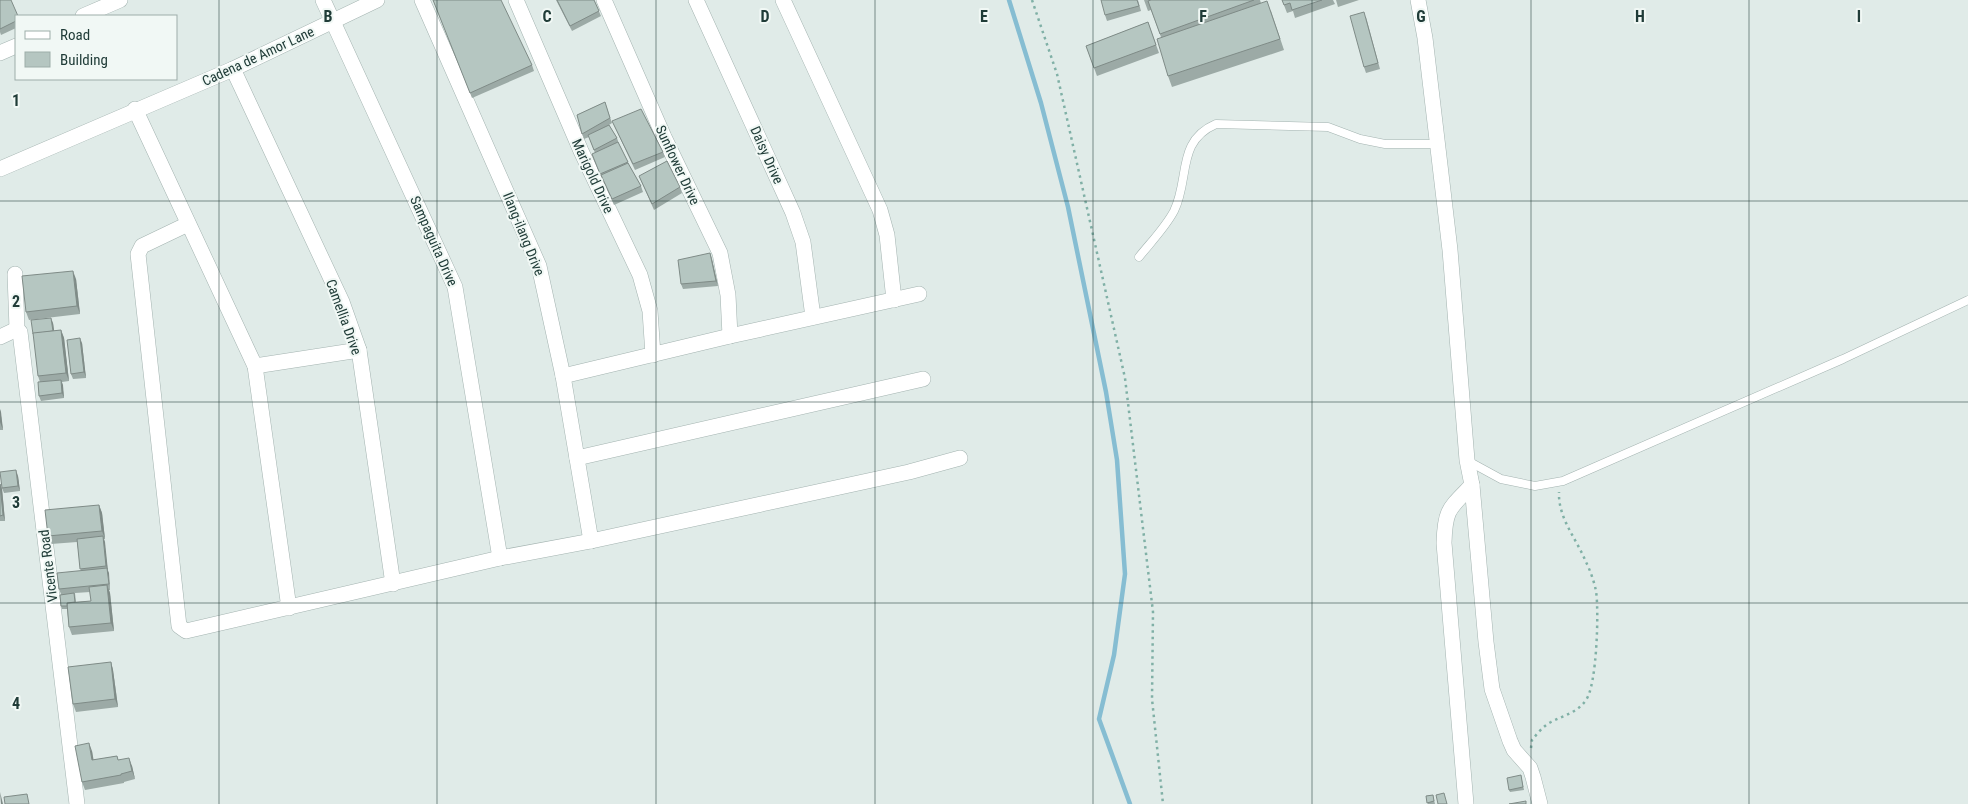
<svg xmlns="http://www.w3.org/2000/svg" width="1968" height="804" viewBox="0 0 1968 804" font-family="'Roboto Condensed',sans-serif">
  <rect width="100%" height="100%" fill="#e0ebe8"/>
  <g fill="none" stroke-linecap="round" stroke-linejoin="round">
    <path stroke="#86bdd2" stroke-width="4.5" d="M1009 0 1041 103 1068 207 1106 392 1117 460 1125 574 1114 655 1099 719 1130 804"/>
    <defs>
      <g id="lane">
        <path d="M1139 257C1150 243 1165 228 1174 211 1190 179 1176 141 1216 124L1328 127 1360 139 1385 144H1438"/>
        <path d="M1468 461 1501 479 1535 486 1563 481 1843 359 1968 300"/>
      </g>
      <g id="street">
        <path d="M323 0 455 287 500 558"/>
        <path d="M422 0 539 266 563 376 591 541"/>
        <path d="M516 0 581 151 640 275 650 311 653 355"/>
        <path d="M604 0 664 137 720 253 728 295 730 336"/>
        <path d="M696 0 793 213 803 242 813 317"/>
        <path d="M783 0 880 210 887 235 894 300"/>
        <path d="M1418 0 1425 38 1450 250 1467 460 1472 485 1486 642 1492 689 1510 741 1514 750 1530 768 1533 777 1540 804"/>
        <path d="M83 16 120 0"/>
        <path d="M0 53 16 46"/>
        <path d="M233 69 342 302 359 350 393 584"/>
        <path d="M135 109 255 366 289 608"/>
        <path d="M0 169 233 69 377 0"/>
        <path d="M188 224 142 246 138 254 179 626 186 631 500 558 591 541 909 472 960 458"/>
        <path d="M15 274 17 329 20 332 77 804"/>
        <path d="M0 337 17 329"/>
        <path d="M255 366 359 350"/>
        <path d="M563 376 730 336 919 294"/>
        <path d="M577 458 923 379"/>
        <path d="M1466 804 1444 543C1445 509 1449 509 1472 485"/>
      </g>
    </defs>
    <use href="#lane" stroke="#a3b3b0" stroke-width="9"/>
    <use href="#street" stroke="#a3b3b0" stroke-width="16"/>
    <g stroke="#80b0a6" stroke-width="2.5" stroke-dasharray="2.5 4" stroke-linecap="butt">
      <path d="M1032 0 1057 74 1125 378 1153 612 1152 699 1163 804"/>
      <path d="M1531 748 1532 740C1537 734 1543 726 1551 722 1564 715 1577 713 1586 700 1597 685 1599 610 1596 591 1594 581 1590 570 1586 562 1576 538 1558 518 1559 492"/>
    </g>
    <use href="#lane" stroke="#fff" stroke-width="8"/>
    <use href="#street" stroke="#fff" stroke-width="15"/>
  </g>
  <g fill="#9caaa6" fill-rule="evenodd">
    <path d="M0 0 16 16V28L1 35 0 32Z"/>
    <path d="M433 0 532 65 534 71 472 98Z"/>
    <path d="M556 0H594L601 16 572 31Z"/>
    <path d="M1138 0 1141 11 1107 21 1105 15Z"/>
    <path d="M1144 0H1260L1261 3 1271 11 1284 50 1172 87 1168 76 1161 37 1151 10 1148 11Z"/>
    <path d="M1282 0H1333L1335 4 1295 18 1293 11 1287 13Z"/>
    <path d="M1336 0H1359L1338 7Z"/>
    <path d="M1366 17 1380 69 1366 73 1364 67Z"/>
    <path d="M1148 22 1159 53 1097 76 1086 46Z"/>
    <path d="M605 102 612 123 609 125 617 138 619 144 628 162 630 167 641 186 643 192 614 205 602 179 592 154 595 153 589 137 584 139 577 115Z"/>
    <path d="M612 121 663 152 665 157 635 170Z"/>
    <path d="M639 176 680 187 682 193 654 210Z"/>
    <path d="M710 253 718 286 683 289 681 284Z"/>
    <path d="M76 279 80 314 29 320 26 312Z"/>
    <path d="M53 323 54 331 61 330 64 338 69 381 62 382 64 398 41 401 39 396 40 382 38 376Z"/>
    <path d="M82 343 86 378 73 379 71 374Z"/>
    <path d="M0 409 3 430H0Z"/>
    <path d="M18 476 20 491 4 493 2 488Z"/>
    <path d="M0 484 2 489 5 521H0Z"/>
    <path d="M99 505 102 513 105 539H104L110 590H109L110 593 114 631 72 635 69 627 67 609H62L61 606V594L59 589 81 571 77 542 51 544 48 536ZM90 592 91 601 76 602 75 593Z"/>
    <path d="M111 662 113 670 118 707 76 712 73 704Z"/>
    <path d="M92 751 93 760 117 756 118 760 132 766 135 779 124 782V783L85 790 82 782Z"/>
    <path d="M1521 775 1524 790 1510 792 1509 790Z"/>
    <path d="M1433 795 1435 804H1428L1426 796Z"/>
  </g>
  <g fill="#7f8b87">
    <path d="M710 253 712 259 718 286 716 281Z"/>
    <path d="M73 271 76 279 80 314 77 306Z"/>
    <path d="M51 318 53 323 55 337 53 331Z"/>
    <path d="M61 330 64 338 69 381 66 373Z"/>
    <path d="M80 338 82 343 86 378 84 372Z"/>
    <path d="M61 380 63 385 64 398 62 393Z"/>
    <path d="M0 409 1 412 3 430 0 422Z"/>
    <path d="M16 470 18 476 20 491 18 486Z"/>
    <path d="M0 484 2 489 5 521 3 515Z"/>
    <path d="M99 505 102 513 105 539 102 531Z"/>
    <path d="M103 536 105 542 108 571 106 566Z"/>
    <path d="M107 568 109 573 110 590 109 584Z"/>
    <path d="M107 585 110 593 114 631 111 623Z"/>
    <path d="M111 662 113 670 118 707 115 699Z"/>
    <path d="M89 743 92 751 95 768 92 760Z"/>
    <path d="M129 758 132 766 135 779 132 771Z"/>
    <path d="M0 792 3 804H1Z"/>
  </g>
  <g fill="#b5c6c1" stroke="#7f8b87">
    <path d="M0 0H11L18 16H16V21L0 29Z"/>
    <path d="M433 0H501L532 65 470 93Z"/>
    <path d="M557 0H594L599 11 570 26Z"/>
    <path d="M1101 0H1137L1139 6 1105 15Z"/>
    <path d="M1151 0H1254L1160 34 1148 1Z"/>
    <path d="M1282 0H1322L1292 10 1290 3 1284 5Z"/>
    <path d="M1267 1 1280 39 1168 76 1157 39Z"/>
    <path d="M1364 12 1378 63 1364 67 1350 16Z"/>
    <path d="M1148 22 1156 45 1094 68 1086 46Z"/>
    <path d="M605 102 610 118 582 134 577 115Z"/>
    <path d="M641 109 663 152 633 164 612 121Z"/>
    <path d="M609 125 617 138 594 150 588 135Z"/>
    <path d="M618 142 628 162 600 174 592 154Z"/>
    <path d="M667 161 680 187 652 204 639 176Z"/>
    <path d="M628 163 641 186 612 199 601 175Z"/>
    <path d="M710 253 716 281 681 284 678 260Z"/>
    <path d="M73 271 77 306 26 312 22 276Z"/>
    <path d="M51 318 53 331 33 334 31 320Z"/>
    <path d="M61 330 66 373 38 376 33 333Z"/>
    <path d="M80 338 84 372 71 374 67 340Z"/>
    <path d="M61 380 62 393 39 396 38 382Z"/>
    <path d="M16 470 18 486 2 488 0 472Z"/>
    <path d="M0 484 3 515 0 516Z"/>
    <path d="M99 505 102 531 48 536 45 510Z"/>
    <path d="M103 536 106 566 80 569 77 539Z"/>
    <path d="M107 568 109 584 59 589 57 573Z"/>
    <path d="M107 585 111 623 69 627 67 603 91 601 89 587Z"/>
    <path d="M74 593 75 602 67 603V606H61L60 595Z"/>
    <path d="M111 662 115 699 73 704 68 667Z"/>
    <path d="M89 743 92 760 117 756 118 760 129 758 132 771 121 774V775L82 782 75 746Z"/>
    <path d="M1521 775 1523 787 1509 790 1507 778Z"/>
    <path d="M1444 793 1447 804H1438L1436 795Z"/>
    <path d="M27 794 29 804H5L4 797Z"/>
    <path d="M1433 795 1434 801 1427 803 1426 796Z"/>
    <path d="M1526 801V804H1509Z"/>
  </g>
  <path fill="none" stroke="#203c38" stroke-width="1" stroke-opacity="0.55" d="M219 0V804M437 0V804M656 0V804M875 0V804M1093 0V804M1312 0V804M1531 0V804M1749 0V804M0 201H1968M0 402H1968M0 603H1968"/>
  <g text-anchor="middle" dominant-baseline="central" stroke-width="4" stroke-linejoin="round" paint-order="stroke">
    <g font-size="14" fill="#203c38" stroke="#f1f8f5">
      <text transform="translate(258 56) rotate(-25)">Cadena de Amor Lane</text>
      <text transform="translate(767 155) rotate(66)">Daisy Drive</text>
      <text transform="translate(678 165) rotate(65)">Sunflower Drive</text>
      <text transform="translate(593 176) rotate(65)">Marigold Drive</text>
      <text transform="translate(524 234) rotate(68)">Ilang-ilang Drive</text>
      <text transform="translate(434 241) rotate(66)">Sampaguita Drive</text>
      <text transform="translate(344 317) rotate(70)">Camellia Drive</text>
      <text transform="translate(48 566) rotate(-97)">Vicente Road</text>
    </g>
  </g>
  <g font-size="16" text-anchor="middle" font-weight="bold" fill="#203c38" stroke="#f1f8f5" stroke-width="4" stroke-linejoin="round" paint-order="stroke">
    <text x="328" y="22">B</text>
    <text x="547" y="22">C</text>
    <text x="765" y="22">D</text>
    <text x="984" y="22">E</text>
    <text x="1203" y="22">F</text>
    <text x="1421" y="22">G</text>
    <text x="1640" y="22">H</text>
    <text x="1859" y="22">I</text>
    <text x="16" y="106">1</text>
    <text x="16" y="307">2</text>
    <text x="16" y="508">3</text>
    <text x="16" y="709">4</text>
  </g>
  <rect x="15" y="15" width="162" height="65" fill="#f1f8f5" stroke="#9dada9"/>
  <rect x="25" y="31" width="25" height="8" fill="#ffffff" stroke="#9dada9"/>
  <text x="60" y="40" font-size="15" fill="#203c38">Road</text>
  <rect x="25" y="52" width="25" height="15" fill="#b5c6c1" stroke="#9dada9"/>
  <text x="60" y="65" font-size="15" fill="#203c38">Building</text>
</svg>
